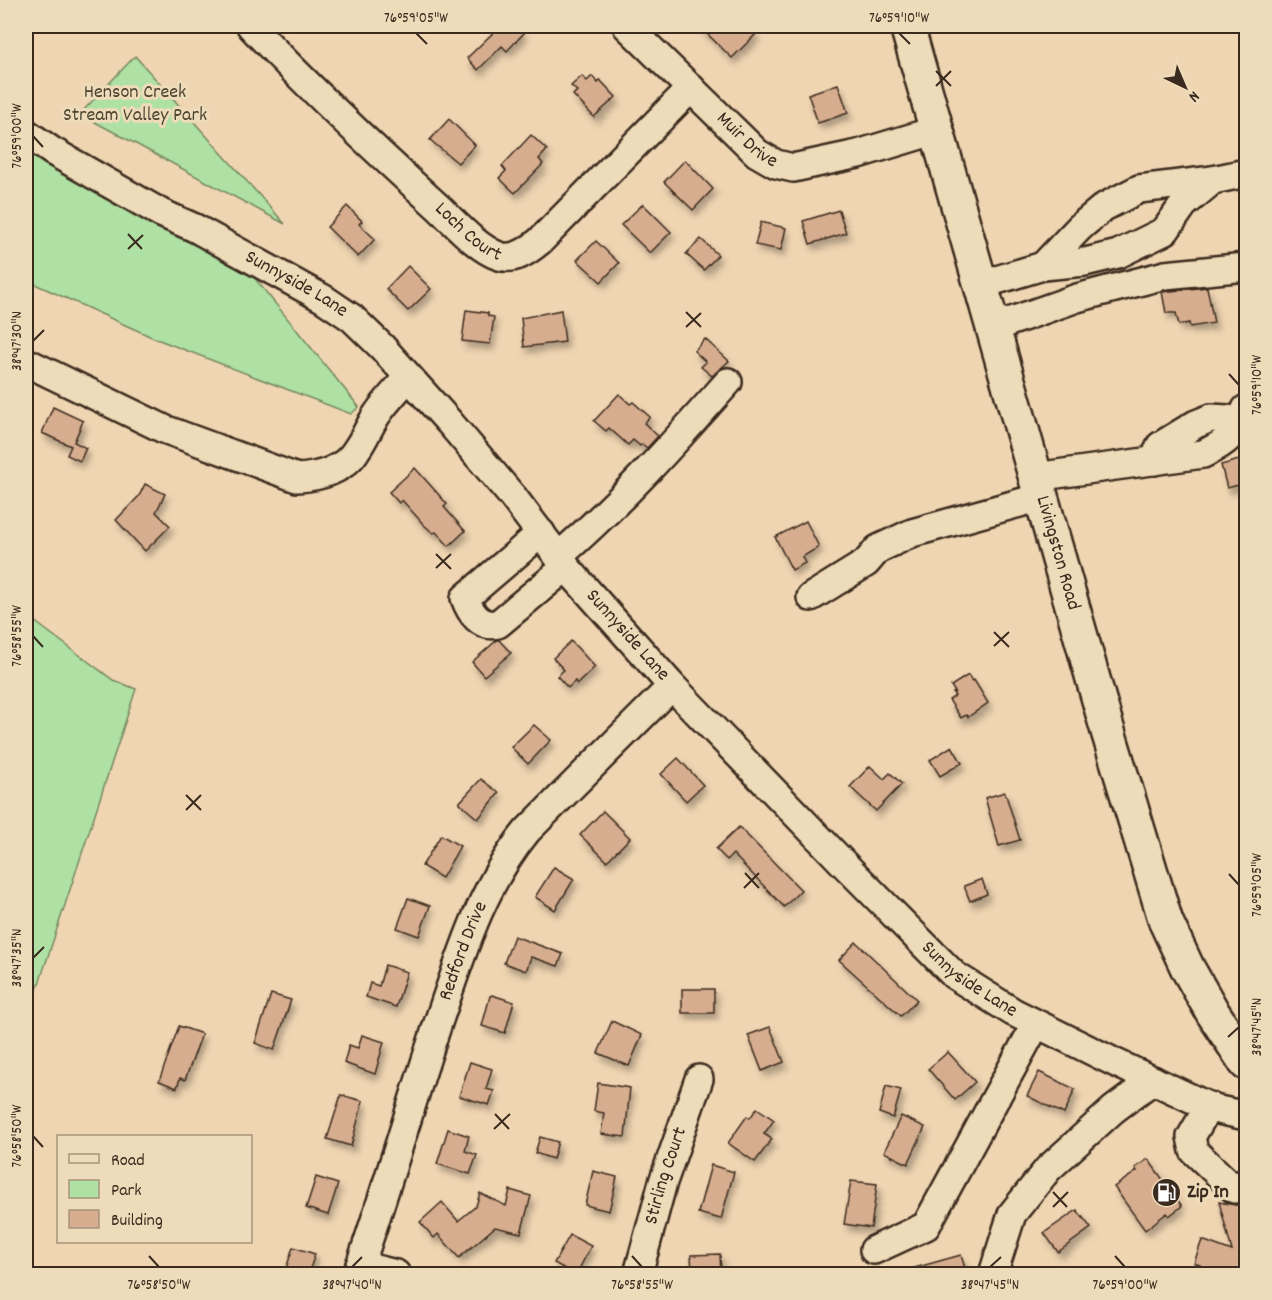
<svg xmlns="http://www.w3.org/2000/svg" width="1272" height="1300" viewBox="0 0 1272 1300" font-family="Dekko,sans-serif">
  <defs>
    <filter id="shadow"><feDropShadow dx="3.5" dy="6" stdDeviation="3" flood-color="#0004"/></filter>
  </defs>
  <rect width="100%" height="100%" fill="#f0d5b2"/>
  <filter id="ink" filterUnits="userSpaceOnUse"><feTurbulence type="fractalNoise" baseFrequency=".0167" numOctaves="2"/><feDisplacementMap in="SourceGraphic" scale="12" xChannelSelector="R" yChannelSelector="G"/><feConvolveMatrix kernelMatrix="1 2 1 2 8 2 1 2 1" color-interpolation-filters="sRGB"/></filter>
  <g filter="url(#ink)">
    <g fill="#aee1a3" stroke="#748660" stroke-width="1.5">
      <path d="M135 56 285 224 80 114Z"/>
      <path d="M26 124 219 234 359 407 351 414 154 338 26 280Z"/>
      <path d="M26 615 113 680 136 689 32 1005 26 1004Z"/>
    </g>
    <g fill="#d6ad8e" stroke="#3b2a1e" stroke-width="1.5" filter="url(#shadow)">
      <path d="M500 26H516L524 33 507 51 502 46 478 70 467 58Z"/>
      <path d="M699 26H748L756 34 732 58Z"/>
      <path d="M582 76 587 81 592 76 598 83 600 80 616 97 594 117 573 95 577 91 571 86Z"/>
      <path d="M838 84 848 113 818 123 808 94Z"/>
      <path d="M449 119 475 145 458 163 430 140Z"/>
      <path d="M531 135 547 150 539 159 543 164 515 193 499 178 506 171 502 166Z"/>
      <path d="M685 160 713 189 693 210 664 182Z"/>
      <path d="M643 204 671 232 650 253 621 225Z"/>
      <path d="M347 206 362 221 359 224 375 239 358 257 327 227Z"/>
      <path d="M839 210 846 233 810 244 803 221Z"/>
      <path d="M761 222 786 228 781 250 755 245Z"/>
      <path d="M701 239 718 255 704 270 686 254Z"/>
      <path d="M596 241 619 263 601 282 577 260Z"/>
      <path d="M408 266 431 289 408 311 386 289Z"/>
      <path d="M1207 287 1214 323 1190 327 1189 323 1179 325 1176 313H1166L1162 292Z"/>
      <path d="M466 310 488 313V316L494 317 490 344 462 341Z"/>
      <path d="M561 310 565 342 524 347 521 318Z"/>
      <path d="M705 339 729 361 712 376 701 367 706 362 694 351Z"/>
      <path d="M619 394 630 404 633 402 650 417 644 423 658 436 647 448 642 444 640 446 633 440 628 445 609 428 606 431 594 421Z"/>
      <path d="M53 407 83 421 74 442 86 448 80 461 67 455 71 446 42 433Z"/>
      <path d="M1246 458V483L1227 488 1221 465Z"/>
      <path d="M415 468 447 504 444 507 465 531 449 546 436 532 433 533 424 525 402 500 399 503 389 492Z"/>
      <path d="M145 484 165 494 156 512 170 526 145 551 116 520 139 496Z"/>
      <path d="M806 521 819 547 802 557 805 563 792 570 775 537Z"/>
      <path d="M497 640H499L511 653 484 676 472 662Z"/>
      <path d="M571 641 595 667 577 684 575 681 568 688 557 676 564 670 553 658Z"/>
      <path d="M968 675 972 681 974 680 988 703 968 717 966 715 961 718 949 700 955 696 953 693 955 692 951 686Z"/>
      <path d="M534 725 551 740 528 764 511 747Z"/>
      <path d="M952 746 962 763 940 776 930 760Z"/>
      <path d="M678 758 703 785 686 801 661 774Z"/>
      <path d="M870 766 884 779 890 773 902 784 876 811 850 787Z"/>
      <path d="M481 779 499 793 478 819 459 803Z"/>
      <path d="M1005 792 1020 840 999 846 985 798Z"/>
      <path d="M603 811 630 838 607 861 580 835Z"/>
      <path d="M739 827 801 890 784 907 733 854 727 860 716 849Z"/>
      <path d="M441 835 460 846 442 878 422 866Z"/>
      <path d="M554 867 574 879 555 910 535 897Z"/>
      <path d="M982 879 987 894 970 901 964 886Z"/>
      <path d="M408 898 430 906 419 936 397 928Z"/>
      <path d="M514 936 563 954 558 966 531 957 526 971 504 963Z"/>
      <path d="M856 942 917 1000 901 1016 839 960Z"/>
      <path d="M385 965 407 972 396 1007 366 997 370 983 379 986Z"/>
      <rect x="682" y="989" width="32" height="24"/>
      <path d="M271 994 291 1000 274 1050 255 1043Z"/>
      <path d="M492 995 514 1002 505 1033 482 1026 490 996Z"/>
      <path d="M612 1021 642 1035 629 1066 598 1053Z"/>
      <path d="M179 1026 202 1034 185 1080 180 1078 177 1088 159 1081Z"/>
      <path d="M770 1027 784 1062 762 1071 748 1035Z"/>
      <path d="M362 1035 384 1042 375 1074 344 1063 349 1045 358 1048Z"/>
      <path d="M948 1052 975 1082 955 1100 928 1069Z"/>
      <path d="M470 1062 492 1069 486 1089 494 1091 489 1105 459 1096Z"/>
      <path d="M1039 1072 1075 1089 1064 1114 1027 1096Z"/>
      <path d="M598 1083 630 1088 625 1137 601 1134 604 1113 594 1111Z"/>
      <path d="M886 1086 901 1090 893 1118 879 1113Z"/>
      <path d="M341 1095 363 1101 351 1146 327 1139Z"/>
      <path d="M757 1108 774 1120 764 1134 772 1139 755 1162 728 1143 747 1116 750 1118Z"/>
      <path d="M901 1116 925 1127 908 1164 884 1152Z"/>
      <path d="M448 1129 469 1136 465 1151 477 1155 470 1174 437 1164Z"/>
      <path d="M540 1137 558 1142 553 1159 535 1153Z"/>
      <path d="M1148 1159 1182 1206 1169 1216 1167 1213 1145 1230 1114 1187 1137 1171 1135 1168Z"/>
      <path d="M711 1165 734 1172 721 1219 698 1213Z"/>
      <path d="M593 1171 617 1177 609 1211 585 1205Z"/>
      <path d="M316 1177 338 1184 328 1215 306 1208Z"/>
      <path d="M851 1181 877 1184 871 1228 844 1224Z"/>
      <path d="M510 1190 531 1196 521 1233 495 1227 459 1258 438 1234 434 1238 420 1222 442 1202 458 1221 476 1206 480 1193 506 1206Z"/>
      <path d="M1219 1202 1246 1207V1275H1196L1200 1265 1194 1263 1202 1240 1232 1251Z"/>
      <path d="M1077 1210 1091 1228 1058 1252 1044 1233Z"/>
      <path d="M570 1235 591 1246 576 1275 554 1263Z"/>
      <path d="M293 1247 315 1254 308 1275H284Z"/>
      <path d="M720 1254 721 1275H692L691 1255Z"/>
      <path d="M961 1255 967 1275H907V1270Z"/>
    </g>
    <g fill="none" stroke-linecap="round" stroke-linejoin="round">
      <defs>
        <g id="minor">
          <path id="s1" d="M251 26C310 89 374 149 438 207 454 222 478 249 499 256 514 261 528 251 540 241L691 88"/>
          <path id="s2" d="M627 26 757 153 776 164 793 168 858 154 937 130"/>
          <path id="s3" d="M26 133 52 151 161 213 195 228 324 299 352 318 382 347 450 423 513 497 566 567 672 686 847 867 954 975 1013 1012 1114 1062 1214 1109 1246 1116"/>
          <path d="M1043 266 1080 227 1104 207 1139 189 1213 180"/>
          <path d="M980 285 1043 266 1085 262 1118 254 1165 231 1184 204 1213 180 1246 173"/>
          <path d="M992 328 1077 298 1165 275 1246 267"/>
          <path d="M26 362 164 429 297 478C319 477 345 470 357 449 365 438 370 424 378 413 387 400 398 389 408 377"/>
          <path d="M1154 461 1160 446 1196 424 1211 418 1228 419 1239 427"/>
          <path d="M1035 477 1203 454C1228 442 1235 435 1246 409"/>
          <path d="M541 533 465 598C470 612 480 628 498 624L566 567"/>
          <path d="M559 556C622 501 673 444 728 382"/>
          <path d="M811 597 866 563 878 549 912 533 1041 497"/>
          <path d="M1209 1106 1191 1137 1194 1151 1234 1189 1246 1182"/>
          <path d="M874 1250 926 1226 1036 1024"/>
          <path d="M360 1265 396 1274"/>
          <path id="s4" d="M357 1274C386 1191 410 1107 438 1023 461 956 481 887 527 831L672 686"/>
          <path id="s5" d="M638 1274 663 1182 699 1079"/>
          <path d="M993 1274 1012 1214 1048 1169 1113 1110 1153 1080"/>
        </g>
        <g id="major">
          <path id="s6" d="M907 26 1107 728 1166 922 1188 969 1213 1013 1246 1063"/>
        </g>
      </defs>
      <use href="#minor" stroke="#3b2a1e" stroke-width="32"/>
      <use href="#major" stroke="#3b2a1e" stroke-width="38"/>
      <use href="#minor" stroke="#eedbb9" stroke-width="27"/>
      <use href="#major" stroke="#eedbb9" stroke-width="33"/>
    </g>
  </g>
  <path fill="none" stroke="#3b2a1e" stroke-width="2" d="M416 33 427 44M899 33 910 44M936 71 951 86M936 86 951 71M33 136 43 147M128 234 142 249M128 249 143 235M686 312 701 327M686 327 701 313M33 341 44 330M1229 374 1239 385M436 554 451 569M436 568 451 554M994 632 1009 647M33 636 43 647M994 646 1009 632M186 795 201 810M186 810 201 795M745 873 759 888M1229 874 1239 885M744 888 759 873M33 958 44 947M1228 1037 1239 1027M495 1114 509 1129M494 1129 510 1114M33 1136 43 1147M1053 1192 1067 1207M1053 1207 1068 1192M149 1256 159 1267M632 1256 642 1267M1115 1256 1125 1267M352 1267 362 1257M990 1267 1001 1257"/>
  <defs>
    <symbol id="fuel-disc" viewBox="-11 -11 22 22"><circle r="9.5" fill="#3b2a1e" stroke="#eedbb9"/><path d="M-5.5-6h7V0h2V4h1.3V-2.5L3-4.5l.8-.8L6-3V5H2.5V1h-1V6h-7ZM-4.2-4.7v3.2H.2V-4.7Z" fill="#fff"/></symbol>
  </defs>
  <g fill-rule="evenodd">
    <use href="#fuel-disc" x="1150" y="1176" width="33" height="33"/>
  </g>
  <g text-anchor="middle" dominant-baseline="central" stroke-width="6" stroke-linejoin="round" paint-order="stroke">
    <g font-size="20" fill="#4c4532" stroke="#eedbb9">
      <text x="135" y="93">Henson Creek<tspan x="135" dy="23">Stream Valley Park</tspan></text>
    </g>
    <g font-size="20" fill="#3b2a1e" stroke="#eedbb9">
      <text stroke="none"><textPath href="#s2" startOffset="166">Muir Drive</textPath></text>
      <text stroke="none"><textPath href="#s1" startOffset="300">Loch Court</textPath></text>
      <text stroke="none"><textPath href="#s3" startOffset="310">Sunnyside Lane</textPath></text>
      <text stroke="none"><textPath href="#s6" startOffset="548">Livingston Road</textPath></text>
      <text stroke="none"><textPath href="#s3" startOffset="796">Sunnyside Lane</textPath></text>
      <text stroke="none"><textPath href="#s4" startOffset="340">Redford Drive</textPath></text>
      <text stroke="none"><textPath href="#s3" startOffset="1282">Sunnyside Lane</textPath></text>
      <text stroke="none"><textPath href="#s5" startOffset="102">Stirling Court</textPath></text>
    </g>
    <g font-size="20" font-weight="bold" fill="#3b2a1e" stroke="#eedbb9" text-anchor="start">
      <text x="1187" y="1193">Zip In</text>
    </g>
  </g>
  <rect width="1272" height="1300" fill="none" stroke="#eedbb9" stroke-width="66"/>
  <rect x="57" y="1135" width="195" height="108" fill="#eedbb9" stroke="#a6947b" stroke-width="1.5"/>
  <rect x="69" y="1154" width="30" height="9" fill="#eedbb9" stroke="#a6947b" stroke-width="1.5"/>
  <text x="111" y="1165" font-size="18" fill="#3b2a1e">Road</text>
  <rect x="69" y="1180" width="30" height="18" fill="#aee1a3" stroke="#a6947b" stroke-width="1.5"/>
  <text x="111" y="1195" font-size="18" fill="#3b2a1e">Park</text>
  <rect x="69" y="1210" width="30" height="18" fill="#d6ad8e" stroke="#a6947b" stroke-width="1.5"/>
  <text x="111" y="1225" font-size="18" fill="#3b2a1e">Building</text>
  <g transform="translate(1185 87) rotate(136)" stroke="#eedbb9" stroke-width="4.5" paint-order="stroke">
  <path d="M0-4.5L10 22L0 15L-10 22Z" fill="#3b2a1e"/>
  <text y="-9" font-size="16" font-weight="bold" text-anchor="middle" fill="#3b2a1e">N</text>
  </g>
  <rect x="33" y="33" width="1206" height="1234" fill="none" stroke="#3b2a1e" stroke-width="2"/>
  <g font-size="15" text-anchor="middle" fill="#3b2a1e">
    <text x="416" y="22">76°59'05"W</text>
    <text x="899" y="22">76°59'10"W</text>
    <text transform="translate(16 136) rotate(-90)" y="5">76°59'00"W</text>
    <text transform="translate(16 341) rotate(-90)" y="5">38°47'30"N</text>
    <text transform="translate(1256 385) rotate(-90)" y="5">76°59'10"W</text>
    <text transform="translate(16 636) rotate(-90)" y="5">76°58'55"W</text>
    <text transform="translate(1256 885) rotate(-90)" y="5">76°59'05"W</text>
    <text transform="translate(16 958) rotate(-90)" y="5">38°47'35"N</text>
    <text transform="translate(1256 1027) rotate(-90)" y="5">38°47'45"N</text>
    <text transform="translate(16 1136) rotate(-90)" y="5">76°58'50"W</text>
    <text x="159" y="1289">76°58'50"W</text>
    <text x="352" y="1289">38°47'40"N</text>
    <text x="642" y="1289">76°58'55"W</text>
    <text x="990" y="1289">38°47'45"N</text>
    <text x="1125" y="1289">76°59'00"W</text>
  </g>
</svg>
